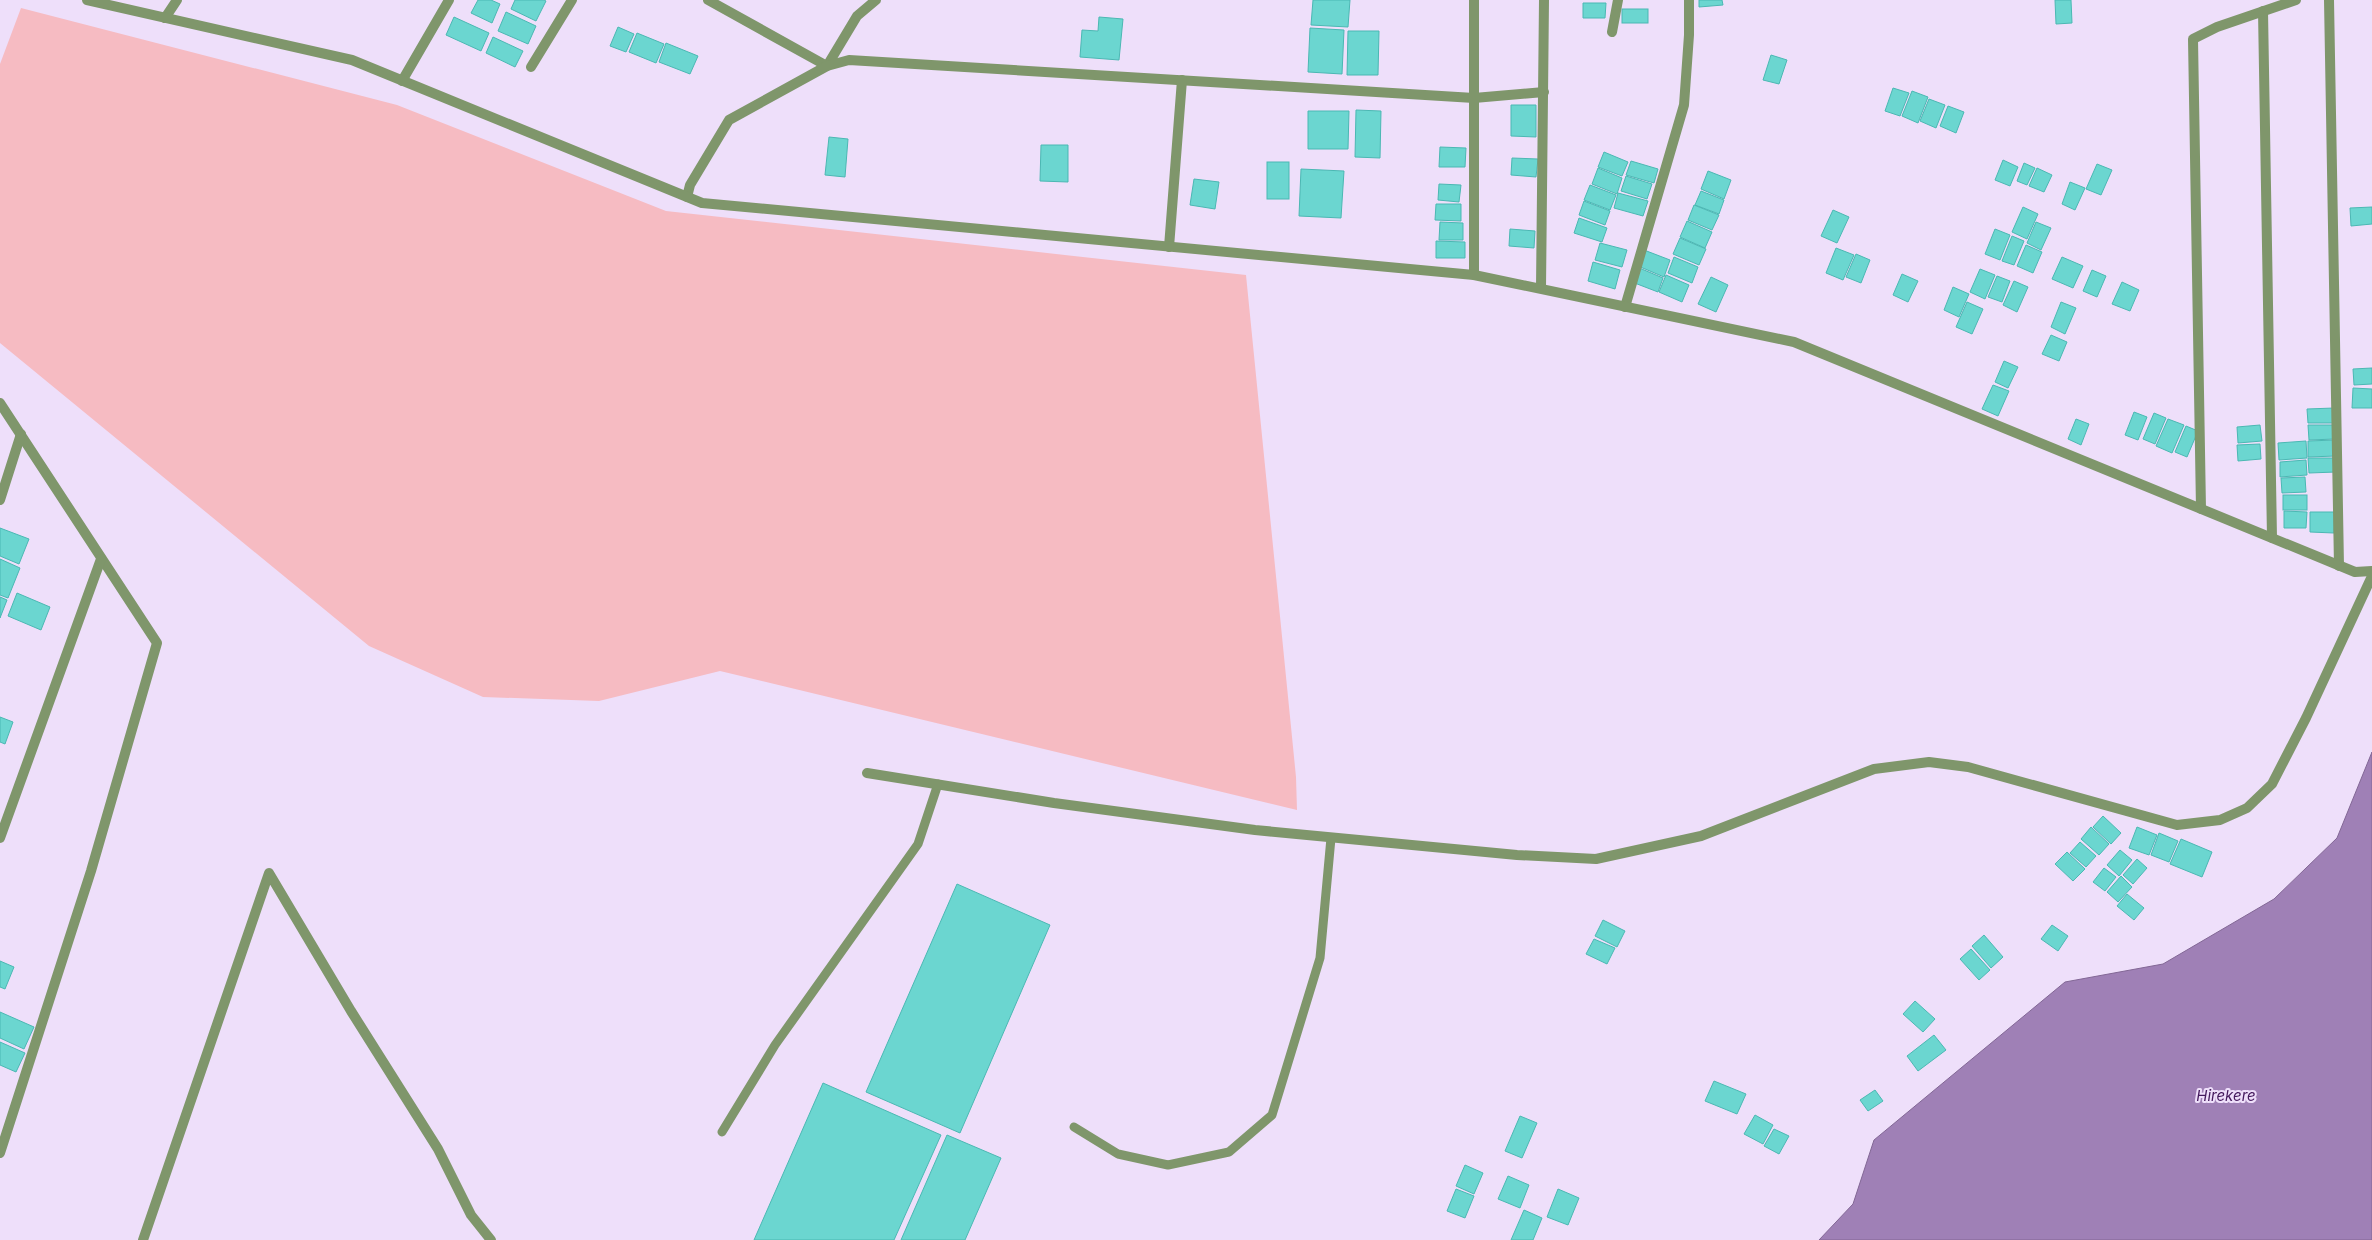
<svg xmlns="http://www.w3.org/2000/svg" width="2372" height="1240" viewBox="0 0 2372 1240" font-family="Inter,sans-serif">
  <rect width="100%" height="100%" fill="#eedffa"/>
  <path fill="#f6bbc2" d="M21 8 397 105 666 211 1246 275 1296 777 1297 810 720 671 599 701 483 697 369 646 0 343V64Z"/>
  <path fill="#9f80b6" stroke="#826795" d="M2372 752V1240H1819L1853 1204 1874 1140 2065 982 2163 964 2274 899 2337 838Z"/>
  <g fill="#6bd6d0" stroke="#4bb8b3">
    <path d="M478 0H491L500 4 492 23 471 13Z"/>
    <path d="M515 0H544L546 1 536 21 511 9Z"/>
    <path d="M1313 0H1350L1348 27 1311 25Z"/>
    <path d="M1699 0H1722L1723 5 1699 7Z"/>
    <path d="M2055 0H2071L2072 23 2056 24Z"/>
    <path d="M1583 3H1606L1605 18H1583Z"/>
    <rect x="1622" y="9" width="26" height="14"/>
    <path d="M506 12 536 26 528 44 498 31Z"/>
    <path d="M454 17 489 33 481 51 446 35Z"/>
    <path d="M1099 17 1123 19 1119 60 1080 57 1082 30 1098 31Z"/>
    <path d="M618 27 634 34 626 52 610 46Z"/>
    <path d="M1310 28 1344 30 1342 74 1308 72Z"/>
    <path d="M1348 31H1379L1378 75H1347Z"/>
    <path d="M637 33 664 44 656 63 629 52Z"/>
    <path d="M493 37 523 51 515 67 486 53Z"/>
    <path d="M666 43 698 56 690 74 659 62Z"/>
    <path d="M1771 55 1787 60 1779 84 1763 80Z"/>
    <path d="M1893 88 1909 93 1900 116 1885 111Z"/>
    <path d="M1912 91 1928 97 1918 123 1902 116Z"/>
    <path d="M1929 99 1945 105 1936 128 1920 121Z"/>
    <path d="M1511 105H1536V137L1511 136Z"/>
    <path d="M1948 106 1964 112 1956 133 1940 126Z"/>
    <path d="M1356 110 1381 111 1380 158 1355 157Z"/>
    <path d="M1308 111H1349L1348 149H1308Z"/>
    <path d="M829 137 848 139 845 177 825 175Z"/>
    <path d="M1041 145H1068V182L1040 181Z"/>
    <path d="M1440 147 1466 148 1465 167H1439Z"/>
    <path d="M1604 152 1628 162 1622 176 1598 167Z"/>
    <path d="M1512 158 1538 159 1536 177 1511 175Z"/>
    <path d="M2003 160 2018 167 2010 186 1995 180Z"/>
    <path d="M1631 161 1658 169 1654 183 1626 175Z"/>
    <rect x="1267" y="162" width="22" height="37"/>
    <path d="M2024 163 2035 168 2027 185 2017 181Z"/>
    <path d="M2097 164 2112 170 2101 195 2086 189Z"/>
    <path d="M1598 168 1622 178 1617 194 1592 184Z"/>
    <path d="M2037 168 2052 175 2044 192 2029 186Z"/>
    <path d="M1301 169 1344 171 1341 218 1299 216Z"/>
    <path d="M1708 171 1731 180 1724 199 1701 189Z"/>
    <path d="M1626 176 1652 184 1647 199 1621 191Z"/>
    <path d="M1194 179 1219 182 1215 209 1190 205Z"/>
    <path d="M2070 182 2085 188 2075 210 2062 204Z"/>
    <path d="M1439 184 1461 185 1459 202 1438 200Z"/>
    <path d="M1590 185 1616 195 1610 210 1584 200Z"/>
    <path d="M1701 191 1724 200 1719 214 1695 205Z"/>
    <path d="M1618 193 1648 201 1643 216 1614 208Z"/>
    <path d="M1584 201 1610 211 1605 225 1579 215Z"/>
    <path d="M1436 204H1461V221L1435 220Z"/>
    <path d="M1694 205 1719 215 1712 230 1688 220Z"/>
    <path d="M2023 207 2038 214 2027 239 2012 232Z"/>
    <path d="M2372 207V224L2351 226 2350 208Z"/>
    <path d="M1833 210 1849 217 1837 243 1821 236Z"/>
    <path d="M1579 218 1607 228 1602 242 1574 233Z"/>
    <path d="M1687 221 1712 232 1705 248 1680 237Z"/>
    <path d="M1440 222 1463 223V240H1439Z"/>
    <path d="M2036 222 2051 228 2041 250 2027 243Z"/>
    <path d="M1510 229 1535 231 1534 248 1509 246Z"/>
    <path d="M1995 229 2010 235 2000 260 1985 254Z"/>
    <path d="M2012 236 2024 241 2014 265 2002 261Z"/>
    <path d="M1680 238 1706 249 1699 265 1673 254Z"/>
    <path d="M1436 241 1465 242V258H1436Z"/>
    <path d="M1600 243 1627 250 1622 267 1595 260Z"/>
    <path d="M2026 245 2042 252 2033 273 2017 266Z"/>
    <path d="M1836 248 1854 255 1843 280 1826 273Z"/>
    <path d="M1644 250 1670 260 1664 277 1638 266Z"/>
    <path d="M1856 254 1870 260 1861 283 1846 277Z"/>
    <path d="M1674 257 1698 267 1692 283 1668 273Z"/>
    <path d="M2062 257 2083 266 2073 288 2052 279Z"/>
    <path d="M1593 262 1620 270 1615 289 1588 281Z"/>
    <path d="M1637 267 1663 278 1658 292 1632 282Z"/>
    <path d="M1980 269 1995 275 1985 299 1970 292Z"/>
    <path d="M2092 270 2106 276 2097 297 2083 291Z"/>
    <path d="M1902 274 1918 281 1908 302 1893 295Z"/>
    <path d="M1666 275 1689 285 1682 302 1659 292Z"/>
    <path d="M1997 276 2010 281 2002 302 1988 297Z"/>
    <path d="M1711 277 1728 285 1716 312 1698 304Z"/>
    <path d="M2014 281 2028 287 2017 312 2003 305Z"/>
    <path d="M2122 282 2139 290 2130 311 2112 304Z"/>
    <path d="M1953 287 1969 294 1959 317 1944 310Z"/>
    <path d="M1967 302 1983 309 1972 334 1956 327Z"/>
    <path d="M2061 302 2076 308 2065 334 2051 327Z"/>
    <path d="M2051 335 2067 342 2059 361 2042 354Z"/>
    <path d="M2004 361 2018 367 2008 388 1995 382Z"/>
    <path d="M2372 368V384L2354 385 2353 369Z"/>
    <path d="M1993 385 2009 391 1998 416 1982 409Z"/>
    <path d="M2353 388 2372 389V408H2352Z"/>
    <path d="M2334 408V423H2308L2307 409Z"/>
    <path d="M2134 412 2147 417 2138 440 2125 435Z"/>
    <path d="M2154 413 2166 418 2155 444 2143 439Z"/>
    <path d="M2076 419 2089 424 2081 445 2068 439Z"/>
    <path d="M2168 419 2184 425 2172 453 2156 446Z"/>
    <path d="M2260 425 2262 441 2238 443 2237 427Z"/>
    <path d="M2308 425H2334L2335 439 2309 440Z"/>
    <path d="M2186 426 2198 431 2187 457 2175 452Z"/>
    <path d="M2335 440 2336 456 2308 457V441Z"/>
    <path d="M2306 441 2307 458 2279 460 2278 443Z"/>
    <path d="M2260 444 2261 459 2238 461 2237 445Z"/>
    <path d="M2308 458H2335L2336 472 2309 473Z"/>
    <path d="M2306 460 2307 475 2280 477V462Z"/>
    <path d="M2305 477 2306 492 2282 493 2281 478Z"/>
    <rect x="2283" y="495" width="24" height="15"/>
    <path d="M2284 511 2307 512 2306 528H2284Z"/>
    <path d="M2310 512H2334V533L2310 532Z"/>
    <path d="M0 528 29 539 19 564 0 556Z"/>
    <path d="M0 559 20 568 8 598 0 595Z"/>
    <path d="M17 593 50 607 41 630 8 616Z"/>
    <path d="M0 597 7 600 0 618Z"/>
    <path d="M0 717 13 722 5 744 0 742Z"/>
    <path d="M2103 816 2121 833 2111 844 2093 827Z"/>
    <path d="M2091 827 2109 844 2099 855 2081 839Z"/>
    <path d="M2137 827 2157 835 2149 855 2129 848Z"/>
    <path d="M2159 833 2178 841 2169 862 2151 855Z"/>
    <path d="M2181 839 2212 852 2202 877 2170 864Z"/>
    <path d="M2080 842 2096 856 2086 867 2070 853Z"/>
    <path d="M2120 850 2132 860 2119 876 2107 865Z"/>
    <path d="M2067 852 2085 869 2073 881 2055 864Z"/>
    <path d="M2137 859 2147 868 2133 884 2123 875Z"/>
    <path d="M2104 868 2116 877 2105 891 2093 882Z"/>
    <path d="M2121 876 2132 887 2118 902 2107 892Z"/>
    <path d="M957 884 1050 925 960 1133 866 1092Z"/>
    <path d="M2127 894 2144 908 2134 920 2117 906Z"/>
    <path d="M1603 920 1625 931 1617 947 1595 936Z"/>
    <path d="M2052 925 2068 936 2058 951 2041 939Z"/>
    <path d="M1984 935 2003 957 1991 968 1972 946Z"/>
    <path d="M1594 939 1615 948 1607 964 1586 954Z"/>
    <path d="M1971 949 1990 970 1979 980 1960 959Z"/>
    <path d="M0 961 14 967 5 989 0 987Z"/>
    <path d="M1915 1001 1935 1019 1923 1032 1903 1014Z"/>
    <path d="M0 1012 34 1027 24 1049 0 1038Z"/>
    <path d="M1934 1035 1946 1050 1918 1071 1907 1056Z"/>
    <path d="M0 1042 25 1053 16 1072 0 1065Z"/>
    <path d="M1714 1081 1746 1094 1737 1114 1705 1101Z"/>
    <path d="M823 1083 941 1135 894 1240H754Z"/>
    <path d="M1875 1090 1883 1101 1868 1111 1860 1100Z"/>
    <path d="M1755 1115 1773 1125 1763 1144 1744 1134Z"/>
    <path d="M1520 1116 1537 1123 1522 1158 1505 1151Z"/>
    <path d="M1774 1129 1789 1136 1779 1154 1764 1146Z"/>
    <path d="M947 1135 1001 1158 965 1240H901Z"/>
    <path d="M1465 1165 1483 1173 1474 1194 1456 1186Z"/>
    <path d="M1508 1176 1529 1185 1520 1208 1498 1199Z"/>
    <path d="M1456 1189 1474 1196 1465 1218 1447 1211Z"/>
    <path d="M1558 1189 1579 1198 1568 1225 1547 1217Z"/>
    <path d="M1524 1210 1542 1218 1533 1240H1511Z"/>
  </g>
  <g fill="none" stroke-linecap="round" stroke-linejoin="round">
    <g stroke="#7f966b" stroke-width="9">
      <path d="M1074 1127 1118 1154 1168 1165 1229 1152 1272 1115 1320 958 1331 838"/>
      <path d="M722 1132 775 1045 918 844 938 784"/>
    </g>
    <g stroke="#7f966b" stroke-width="10">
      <path d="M708 0 827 66 857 16 876 0"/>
      <path d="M2329 0 2339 566"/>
      <path d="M2263 11 2272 538"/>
      <path d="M165 18 177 0"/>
      <path d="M1612 32 1618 0"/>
      <path d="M531 67 572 0"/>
      <path d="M402 81 449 0"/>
      <path d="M687 197 690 185 729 120 827 66 849 60 1474 98 1544 92"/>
      <path d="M1169 247 1182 80"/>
      <path d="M1474 275V0"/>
      <path d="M1541 288 1544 0"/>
      <path d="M1625 307 1684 105 1689 35V0"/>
      <path d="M0 403 157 643 91 871 0 1153"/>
      <path d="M0 500 21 434"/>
      <path d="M2201 509 2193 39 2217 27 2296 0"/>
      <path d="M867 773 1054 803 1255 830 1517 855 1596 859 1701 836 1874 769 1929 762 1968 767 2177 825 2220 820 2247 808 2272 784 2306 718 2372 576"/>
      <path d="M0 838 101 559"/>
      <path d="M143 1240 269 873 351 1011 438 1149 471 1215 491 1240"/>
    </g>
    <path stroke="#7f966b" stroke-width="10" d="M87 0 352 60 702 203 1474 275 1794 342 2355 572 2372 571"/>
  </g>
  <g text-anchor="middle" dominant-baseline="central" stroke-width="4" stroke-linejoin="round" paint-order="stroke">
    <g font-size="15" font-style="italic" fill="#451a5d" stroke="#eedffa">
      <text x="2226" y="1095">Hirekere</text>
    </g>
  </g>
</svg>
